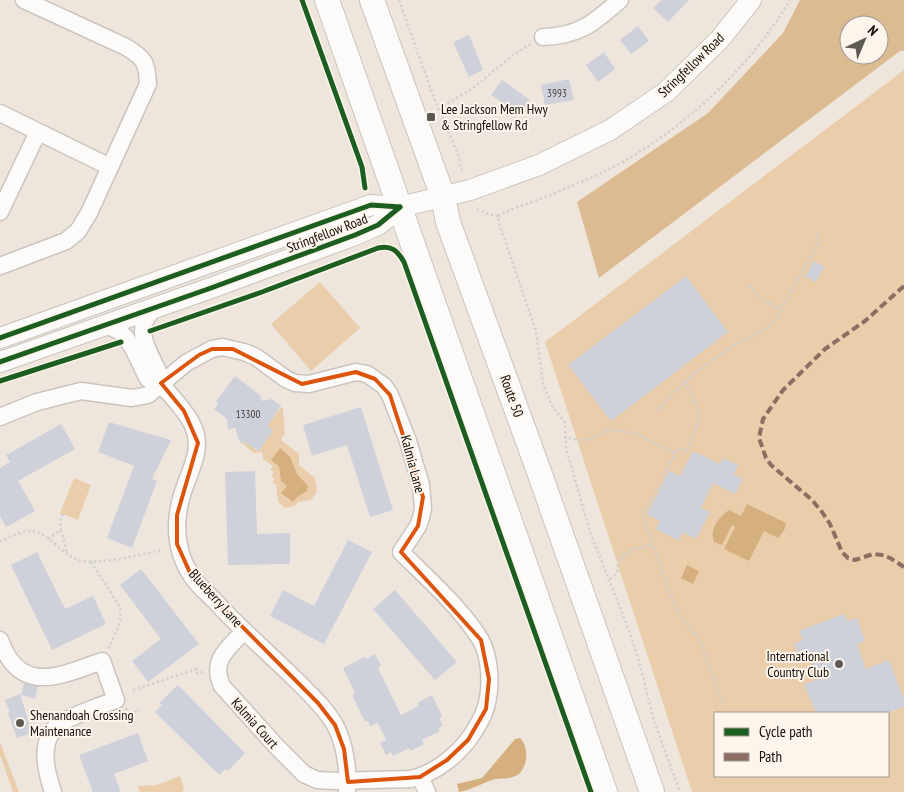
<svg xmlns="http://www.w3.org/2000/svg" width="904" height="792" viewBox="0 0 904 792" font-family="'PT Sans Narrow',sans-serif">
  <rect width="100%" height="100%" fill="#eee6dd"/>
  <g fill="#eacdab" fill-rule="evenodd">
    <path d="M904 70V792H692L545 342ZM715 713H888V776H715Z"/>
    <path d="M320 282 360 328 311 371 271 324Z"/>
    <path d="M281 407 283 409 285 434 281 440 299 454V465L315 478 317 491 311 500 298 502 295 506 285 508 278 502 276 485 272 482 275 479 271 476 274 472 270 470 273 466 263 459 262 452 254 453 242 443 245 442 256 450H259L273 431 267 426Z"/>
    <path d="M74 478 91 485 78 520 60 513Z"/>
    <path d="M0 742 19 792H13L0 755Z"/>
    <path d="M180 776 184 789 183 792H140L138 786 157 785Z"/>
  </g>
  <path fill="#dcbb93" fill-rule="evenodd" d="M800 0H904V51H900L599 278 577 202 708 113 783 33ZM849 25H879V55H849Z"/>
  <g fill="#d6af7e">
    <path d="M280 448 290 457 297 474 308 486 307 491 297 497 293 502 281 493 287 486 281 481 279 466 271 460Z"/>
    <path d="M747 504 786 523 784 531 778 538 764 531 749 561 724 549 735 527 732 525 722 545 714 542C709 529 719 517 729 510L741 516Z"/>
    <path d="M687 565 699 571 693 584 681 578Z"/>
    <path d="M520 738C529 747 528 765 519 774 512 779 504 778 496 779 483 782 472 790 459 792L457 784 482 778 515 739Z"/>
  </g>
  <g fill="#cfd1da">
    <path d="M661 0H689L668 22 653 8Z"/>
    <path d="M638 26 649 41 631 54 620 40Z"/>
    <path d="M469 35 483 70 469 77 453 42Z"/>
    <path d="M604 52 615 69 598 82 586 65Z"/>
    <path d="M569 79 574 100 545 105 541 85Z"/>
    <path d="M502 80 530 100 520 115 491 95Z"/>
    <path d="M814 261 824 267 816 282 805 276Z"/>
    <path d="M686 276 728 332 611 421 568 365Z"/>
    <path d="M235 376 260 395 262 401 272 399 281 406 267 426 273 431 258 451 245 442 240 443 235 428 228 429 227 419 214 409 218 403 216 401Z"/>
    <path d="M361 407 393 510 370 517 347 445 312 456 303 425Z"/>
    <path d="M109 422 171 440 152 479 157 481 132 548 107 538 134 466 98 452Z"/>
    <path d="M61 424 75 449 18 481 35 511 6 527 0 516V468L10 462 6 455Z"/>
    <path d="M693 451 720 464 723 458 738 465 734 474 743 479 735 494 713 483 701 508 710 512 696 539 683 532 679 541 656 529 660 521 647 515 669 471 680 476Z"/>
    <path d="M255 471 257 534 290 533V564L228 565 225 472Z"/>
    <path d="M348 540 372 552 324 644 270 616 283 590 314 606Z"/>
    <path d="M37 552 65 609 93 596 106 624 52 650 11 565Z"/>
    <path d="M141 569 199 644 148 682 132 661 161 639 120 585Z"/>
    <path d="M395 590 457 662 435 680 373 609Z"/>
    <path d="M844 614 847 621 857 618 865 641 857 644 866 669 889 660 904 699V707L886 713H816L804 684 819 679 809 653 799 657 794 644 803 640 799 631Z"/>
    <path d="M375 654 381 666 378 668 401 715 419 706 417 703 432 695 442 716 439 718 443 726 438 728 440 731 422 740 424 744 410 751 409 748 393 756 391 752 386 755 380 743 386 740 378 723 370 726 368 721 365 722 352 695 355 693 343 668 365 657 366 659Z"/>
    <path d="M24 683 38 686 35 699 21 695Z"/>
    <path d="M178 685 245 753 228 771 226 769 219 775 155 712 162 705 159 703Z"/>
    <path d="M20 694 32 733 17 738 8 713 10 712 5 700Z"/>
    <path d="M138 733 148 761 114 774 121 792H93L79 755Z"/>
  </g>
  <g fill="none" stroke-linecap="round" stroke-linejoin="round">
    <defs>
      <g id="minor">
        <path d="M543 37C579 36 594 23 620 0"/>
        <path d="M0 113 110 167"/>
        <path d="M0 212 38 132"/>
        <path d="M0 266 66 241 78 231 89 213 148 84C147 62 144 58 126 47L24 0"/>
        <path d="M159 306C131 323 146 347 157 369 159 374 159 379 161 383 162 386 166 390 168 392 177 402 187 413 193 426 204 450 189 471 182 495 174 522 175 550 191 575 196 584 206 592 214 600 240 629 270 654 298 682 311 695 326 709 335 725 345 744 349 771 347 792"/>
        <path d="M100 327C128 322 137 360 148 379L161 383"/>
        <path d="M0 417 37 402 81 391 132 398 148 395 186 363 212 349 222 347 244 352 256 357 286 379 295 383 309 384 356 372 367 374 384 386 390 395 408 441 421 485 423 508 421 518 418 526 401 552C426 577 462 609 480 639 491 657 492 690 485 710 482 719 477 727 471 736 458 755 433 775 410 779L335 781 317 780 304 774 277 747 222 686C210 660 228 649 244 631"/>
        <path d="M0 640C20 696 60 676 102 661L116 700C104 704 63 719 56 727 39 744 46 771 53 792"/>
        <path d="M420 777 427 792"/>
      </g>
      <g id="major">
        <path d="M0 338 371 205 400 207 470 190 539 165 610 130 666 92 720 39 751 0"/>
        <path d="M0 362 211 288 355 235 378 225 400 207"/>
      </g>
      <g id="highway">
        <path d="M327 0 605 792"/>
        <path d="M372 0 443 197 448 222 537 466 652 792"/>
      </g>
    </defs>
    <use href="#minor" stroke="#cbc4be" stroke-width="19"/>
    <use href="#major" stroke="#cbc4be" stroke-width="22"/>
    <use href="#highway" stroke="#cbc4be" stroke-width="26"/>
    <g stroke="#d3d1cf" stroke-width="2.5" stroke-dasharray="2.5 2.5" stroke-linecap="butt">
      <path d="M399 0 434 98 459 157 462 171"/>
      <path d="M439 109 473 88 513 55 531 44"/>
      <path d="M477 209 488 214 498 216 499 223 536 331 543 384 552 406 565 423 566 448 590 532 630 633 639 661 654 721 680 792"/>
      <path d="M498 216C511 209 524 205 537 200 558 192 577 184 597 175 672 140 748 72 790 0"/>
      <path d="M750 285C754 297 771 303 782 310"/>
      <path d="M685 382C705 418 700 417 686 453L678 448 643 517 672 598 683 620 699 638 723 706"/>
      <path d="M658 411C677 385 709 360 737 344 751 336 765 331 776 319L817 246 818 231"/>
      <path d="M564 437C586 443 591 440 609 429L638 434 676 454"/>
      <path d="M61 530 67 553"/>
      <path d="M48 539 61 530 60 522 63 514"/>
      <path d="M0 542C8 538 20 531 29 531 47 529 63 558 82 561 105 564 138 555 162 550"/>
      <path d="M91 562 120 607C123 622 114 636 108 649"/>
      <path d="M610 579 617 573C617 551 635 550 653 544"/>
      <path d="M133 690 197 669V673L204 672"/>
      <path d="M126 708 127 715 140 710"/>
    </g>
    <use href="#minor" stroke="#fcfbfa" stroke-width="16"/>
    <use href="#major" stroke="#fcfbfa" stroke-width="20"/>
    <use href="#highway" stroke="#fcfbfa" stroke-width="24"/>
    <path stroke="#8d6e63" stroke-width="4" stroke-dasharray="8 4" stroke-linecap="butt" d="M904 286 865 321 825 349 783 390 763 419 759 438 766 458 771 465 812 500 822 512 830 524 842 552 848 558 855 560 873 554 882 555 890 558 904 567"/>
    <defs>
      <g id="cycleway">
        <path d="M302 0 362 167 365 188"/>
        <path d="M150 331 262 292 378 248C391 245 397 250 404 262L591 792"/>
        <path d="M0 338 371 205 400 207"/>
        <path d="M0 362 211 288 355 235 378 225 400 207"/>
        <path d="M0 381 121 342"/>
      </g>
    </defs>
    <use href="#cycleway" stroke="#fdf5eb" stroke-width="8"/>
    <use href="#cycleway" stroke="#1b5e20" stroke-width="5"/>
  </g>
  <path fill="none" stroke="#dd550c" stroke-width="4" stroke-linejoin="round" d="M212 349H233L302 384 356 372 375 379 390 395 423 497 418 526 401 552 481 640 489 679 486 709 468 740 447 760 420 777 348 782 344 749 335 725 318 703 191 575 177 544V515L198 443 184 411 161 383 199 355Z"/>
  <g fill="#5f5953" stroke="#fdf5eb" stroke-width="2">
    <rect x="426" y="112" width="10" height="10" rx="2.5"/>
    <circle cx="839" cy="664" r="5"/>
    <circle cx="20" cy="723" r="5"/>
  </g>
  <g text-anchor="middle" dominant-baseline="central" stroke-width="4" stroke-linejoin="round" paint-order="stroke">
    <g font-size="11" fill="#413e3c">
      <text x="557" y="93">3993</text>
      <text x="248" y="414">13300</text>
    </g>
    <g font-size="14" fill="#120d08" stroke="#fdf5eb">
      <text transform="translate(691 65) rotate(-44)">Stringfellow Road</text>
      <text transform="translate(327 233) rotate(-21)">Stringfellow Road</text>
      <text transform="translate(512 396) rotate(70)">Route 50</text>
      <text transform="translate(413 464) rotate(75)">Kalmia Lane</text>
      <text transform="translate(216 598) rotate(48)">Blueberry Lane</text>
      <text transform="translate(255 723) rotate(48)">Kalmia Court</text>
    </g>
    <g font-size="14" fill="#120d08" stroke="#fdf5eb" text-anchor="start">
      <text x="441" y="109">Lee Jackson Mem Hwy<tspan x="441" dy="16">&amp; Stringfellow Rd</tspan></text>
      <text x="829" y="656" text-anchor="end">International<tspan x="829" dy="16">Country Club</tspan></text>
      <text x="30" y="715">Shenandoah Crossing<tspan x="30" dy="16">Maintenance</tspan></text>
    </g>
  </g>
  <rect x="714" y="712" width="175" height="65" fill="#fdf5eb" stroke="#9f9890"/>
  <rect x="724" y="728" width="25" height="8" fill="#1b5e20" stroke="#9f9890"/>
  <text x="759" y="737" font-size="15" fill="#120d08">Cycle path</text>
  <rect x="724" y="753" width="25" height="8" fill="#8d6e63" stroke="#9f9890"/>
  <text x="759" y="762" font-size="15" fill="#120d08">Path</text>
  <g transform="translate(864 40) rotate(44)"><circle r="24" fill="#fdf5eb" stroke="#9f9890"/>
  <path d="M0-4L9 19L0 12L-9 19Z" fill="#5f5953"/>
  <text y="-8" font-size="14" font-weight="bold" text-anchor="middle" fill="#120d08">N</text>
  </g>
</svg>
